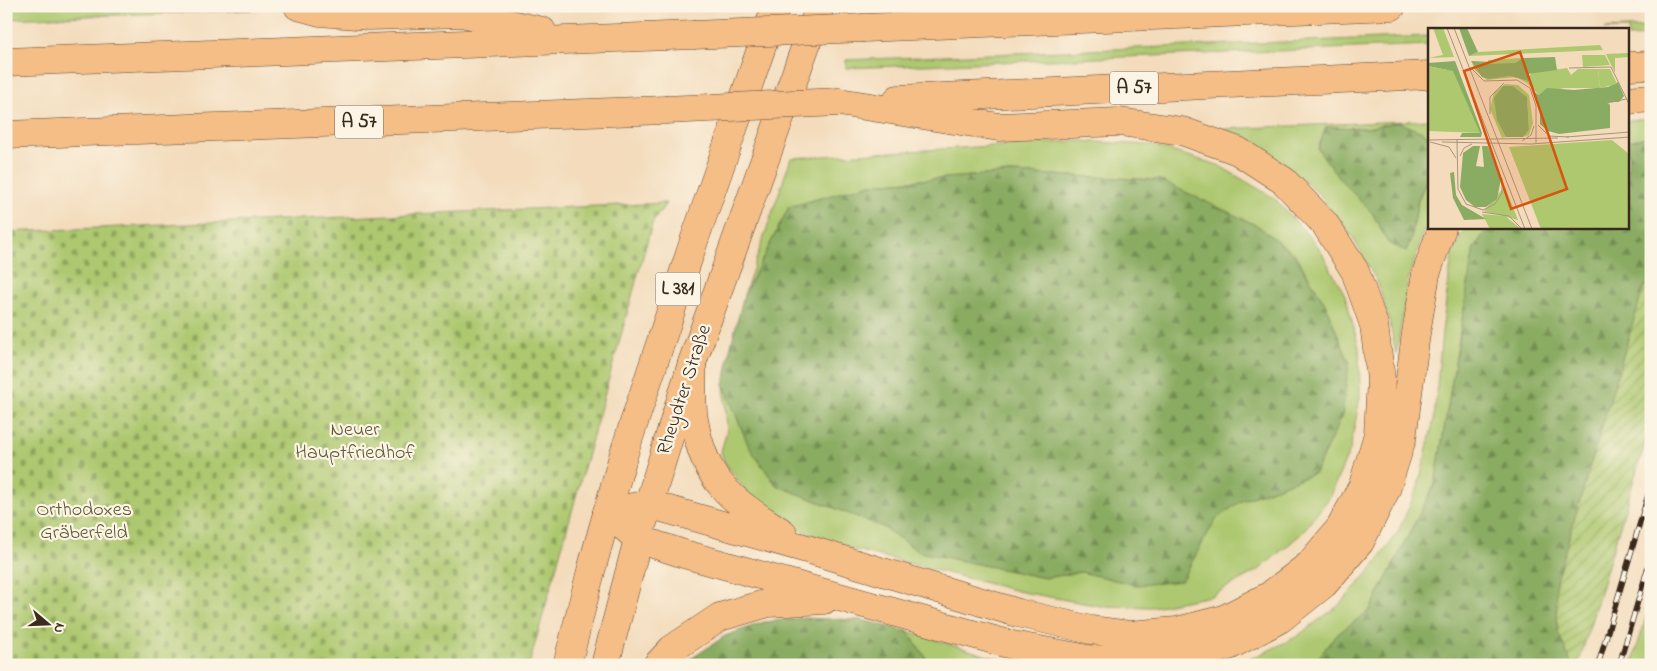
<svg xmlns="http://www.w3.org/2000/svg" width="1657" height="671" viewBox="0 0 1657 671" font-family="'Indie Flower',sans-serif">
  <defs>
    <pattern id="forest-firs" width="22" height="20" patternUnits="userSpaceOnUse" patternTransform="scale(1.25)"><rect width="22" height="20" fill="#8aac62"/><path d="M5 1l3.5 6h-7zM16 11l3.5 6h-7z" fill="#728c50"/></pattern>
    <pattern id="cemetery-stones" width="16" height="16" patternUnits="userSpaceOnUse" patternTransform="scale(1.25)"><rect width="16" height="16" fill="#adc86f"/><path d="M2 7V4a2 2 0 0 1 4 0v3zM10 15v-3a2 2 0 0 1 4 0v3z" fill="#8ea35b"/></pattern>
    <pattern id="garden-furrows" width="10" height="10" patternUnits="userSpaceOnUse" patternTransform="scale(1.25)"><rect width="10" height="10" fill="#adc86f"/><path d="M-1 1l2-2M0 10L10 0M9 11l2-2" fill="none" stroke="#8ea35b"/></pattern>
  </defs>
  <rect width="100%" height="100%" fill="#fcf5e5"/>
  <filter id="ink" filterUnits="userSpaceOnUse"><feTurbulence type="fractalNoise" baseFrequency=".02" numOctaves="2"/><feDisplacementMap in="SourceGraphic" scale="10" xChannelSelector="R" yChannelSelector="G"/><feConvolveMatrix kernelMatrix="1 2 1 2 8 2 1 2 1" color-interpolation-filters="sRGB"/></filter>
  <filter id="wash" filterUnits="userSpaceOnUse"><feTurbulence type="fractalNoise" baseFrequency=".0096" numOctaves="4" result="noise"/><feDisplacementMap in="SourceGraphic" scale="20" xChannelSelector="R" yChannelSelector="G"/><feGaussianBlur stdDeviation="1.12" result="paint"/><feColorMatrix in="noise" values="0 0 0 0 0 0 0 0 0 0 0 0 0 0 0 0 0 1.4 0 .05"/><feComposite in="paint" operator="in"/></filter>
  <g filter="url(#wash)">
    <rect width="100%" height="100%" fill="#f3dbbb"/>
    <g fill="#adc86f" stroke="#747946">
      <path d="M6 6H253L252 10 6 19Z"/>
      <path d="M1651 27V36L1628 37V29H1604Z"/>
      <path d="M1430 36 1429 45 846 68V60Z"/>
      <path d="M1651 119V136L1628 141V120Z"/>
      <path d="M1429 120V137L1424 133 1399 122 1367 128 1326 127 1318 149 1340 179 1373 214 1388 243 1411 239 1418 200 1429 174V220L1423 232 1408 281 1396 355 1390 324 1378 283 1353 238 1317 192 1275 159 1222 129Z"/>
      <path d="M1077 141 1151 145 1218 165 1274 198 1318 246 1345 295 1359 348 1360 397 1350 450 1329 498 1301 534 1260 569 1211 596 1153 607 1100 606 1022 592 836 545 785 523 745 490 724 461 721 452 727 429 724 385 749 447 776 485 883 527 920 552 1045 578 1081 572 1136 585 1181 581 1216 519 1241 501 1315 473 1349 362 1324 302 1295 254 1160 180 1010 173 871 184 789 207 744 295 791 158Z"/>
      <path d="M1466 228H1488L1474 248 1435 484 1370 610 1335 636 1313 665H1232L1257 656 1296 637 1338 606 1371 570 1398 532 1418 487 1434 419 1442 332 1452 255Z"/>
      <path d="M1651 600V665H1632Z"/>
      <path d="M907 631 988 656 1025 665H931Z"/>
    </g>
    <g fill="url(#forest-firs)" stroke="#626b40">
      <path d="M1399 122 1424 133 1429 137V174L1418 200 1411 239 1406 251 1388 243 1373 214 1340 179 1318 149 1326 127 1367 128Z"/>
      <path d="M1651 136V288L1644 286 1556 581 1558 632 1572 665H1313L1335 636 1370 610 1435 484 1474 248 1488 228H1628V141Z"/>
      <path d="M1010 173 1160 180 1258 226 1294 254 1324 302 1349 362 1342 416 1315 473 1241 501 1216 519 1181 581 1136 585 1081 572 1045 578 920 552 883 527 776 485 749 447 724 385 730 349 744 295 789 207 871 184Z"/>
      <path d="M804 618 861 620 907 631 931 665H690L688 661 725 636 764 622Z"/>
    </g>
    <path fill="url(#cemetery-stones)" stroke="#747946" d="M666 203 652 224 529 665H6V232Z"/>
    <path fill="url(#garden-furrows)" stroke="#747946" d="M1644 286 1651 288V423L1578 665H1572L1558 632 1556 581Z"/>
  </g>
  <g filter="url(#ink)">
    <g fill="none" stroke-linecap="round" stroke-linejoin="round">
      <defs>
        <g id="primary">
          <path d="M567 665 592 567 624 453 695 238 776 6"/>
          <path d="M605 665 638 539 692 363 820 6"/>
        </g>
        <g id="highway">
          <path d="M298 6 320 12 369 16 462 13 542 31"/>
          <path d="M864 28 1392 6"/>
          <path d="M6 62 693 35"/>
          <path d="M1628 66 1651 65"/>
          <path d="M898 99 1430 75"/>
          <path d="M1628 100 1651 98"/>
          <path d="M6 135 665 110"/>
          <path d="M692 363C693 381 691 402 694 420 698 443 707 469 722 486 739 506 762 519 783 533"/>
          <path d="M607 512 648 504 807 549 1018 613 1091 630 1129 635 1177 631 1224 619 1269 596 1309 565 1340 528 1363 485 1378 434 1381 379 1374 325 1355 271 1325 224 1284 181 1238 151 1182 131 1120 122 999 127 839 102"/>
          <path d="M607 512 638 539 684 554 1012 645 1088 659 1136 661 1179 658 1229 646 1280 619 1324 584 1360 542 1386 490 1402 439 1416 333 1426 274 1442 228"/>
          <path d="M657 665 672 649 720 617 768 603 824 600"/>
        </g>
      </defs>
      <use href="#primary" stroke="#574536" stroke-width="29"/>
      <use href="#highway" stroke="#574536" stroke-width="29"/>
      <use href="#primary" stroke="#f6be87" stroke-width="28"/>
      <use href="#highway" stroke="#f6be87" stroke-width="28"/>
      <defs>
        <g id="rail">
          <path d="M1598 665 1651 485"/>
          <path d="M1619 665 1651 557"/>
        </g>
      </defs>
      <use href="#rail" stroke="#3b2a1e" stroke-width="5.5"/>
      <use href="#rail" stroke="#fcf5e5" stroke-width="4" stroke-dasharray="11" stroke-linecap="butt"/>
      <defs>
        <g id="highway-bridge">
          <path d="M693 35 864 28"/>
          <path d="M665 110 839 102"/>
        </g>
      </defs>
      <use href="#highway-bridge" stroke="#574536" stroke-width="29" stroke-linecap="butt"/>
      <use href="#highway-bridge" stroke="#f6be87" stroke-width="28"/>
    </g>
  </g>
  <g text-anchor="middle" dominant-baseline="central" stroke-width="4.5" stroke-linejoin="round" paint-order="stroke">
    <g fill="#fcf5e5" stroke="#75675a" stroke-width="1">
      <rect x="1110" y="71.5" width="48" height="33" rx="4"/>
      <rect x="335" y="105.5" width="48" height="33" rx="4"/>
      <rect x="655.5" y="272.5" width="45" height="33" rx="4"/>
    </g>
    <g font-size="19" font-weight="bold" fill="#3b2a1e">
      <text x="1134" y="88">A 57</text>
      <text x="359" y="122">A 57</text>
      <text x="678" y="289">L 381</text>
    </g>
    <g font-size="20" fill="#3b2a1e" stroke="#fcf5e5">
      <text transform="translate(685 390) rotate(-72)">Rheydter Straße</text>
    </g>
    <g font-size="20" fill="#5d5936" stroke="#fcf5e5">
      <text x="355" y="430">Neuer<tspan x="355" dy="23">Hauptfriedhof</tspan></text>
      <text x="84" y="510">Orthodoxes<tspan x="84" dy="23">Gräberfeld</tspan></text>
    </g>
  </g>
  <g transform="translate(1428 28)">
    <rect width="201" height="201" fill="#f3dbbb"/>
    <path d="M5 0H15L26 29 0 30 15 27ZM172 17 175 22 41 28 50 24ZM201 25V29L187 30V45L178 26ZM44 35 62 51 82 48 98 51 104 45 139 40 143 47 150 41H170L172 60H136L111 67 99 55 88 49 59 52 47 42ZM77 56 90 57 101 67 105 95 101 107 95 109 101 102 99 69 85 58 78 109 74 110 62 81 66 64ZM76 159H77L90 192 56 183ZM54 186 77 188 93 201H62Z" fill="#adc86f"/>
    <path d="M31 0H39L50 24 41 28ZM127 29 129 42 100 46 101 53 82 48 62 51 54 49 43 33 87 35 94 30ZM27 33 54 105 53 109H32L34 105H51L19 42 0 38V35ZM190 54 196 68 191 74H179L182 77V100L131 106 120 103 112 96V81L106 64 111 67 119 60 146 62 180 59ZM75 58H85L99 69 101 102 95 109H78L69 92 66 70ZM45 118H52L48 138 56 139 54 118H60L73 151 69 171 58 179H47L38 172 32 159 35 125ZM26 144 28 167 34 177 58 191 36 192 25 170 22 145Z" fill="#8aac62"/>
    <path d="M184 112 201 126V201H113L81 119Z" fill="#adc86f"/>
    <path d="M154 27H177L182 37 155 39ZM94 30 87 35 60 36V32ZM0 38 25 43 52 105 0 103ZM170 41H182L189 56 172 60Z" fill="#adc86f"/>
    <path fill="none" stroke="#a9947c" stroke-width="1" d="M19 0 97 201M26 0 104 201M141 40 183 39 202 78M44 41 56 53 89 52 102 60 108 78V115M179 75 198 71M62 86V69L76 55M110 97 121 108 141 109M138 109 202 104M0 112 130 110M29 112 30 161 38 176 55 182 67 176 74 165V150M94 113 103 107 106 98M2 114 21 119 28 130M14 114 103 116 202 109M32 128 36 120 44 116M54 184 81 188 94 201"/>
    <path fill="#d7540e" fill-opacity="0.15" stroke="#d7540e" stroke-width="2.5" d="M92 24 139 161 83 181 36 43Z"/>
    <rect width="201" height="201" fill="none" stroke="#3b2a1e" stroke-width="2.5"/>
  </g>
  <rect width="1657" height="671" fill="none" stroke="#fcf5e5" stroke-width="25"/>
  <g transform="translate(48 624) rotate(109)" stroke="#fcf5e5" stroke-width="4" paint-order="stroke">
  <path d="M0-4L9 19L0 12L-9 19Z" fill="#3b2a1e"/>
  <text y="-8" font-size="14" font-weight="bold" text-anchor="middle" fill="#3b2a1e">N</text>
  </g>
</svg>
